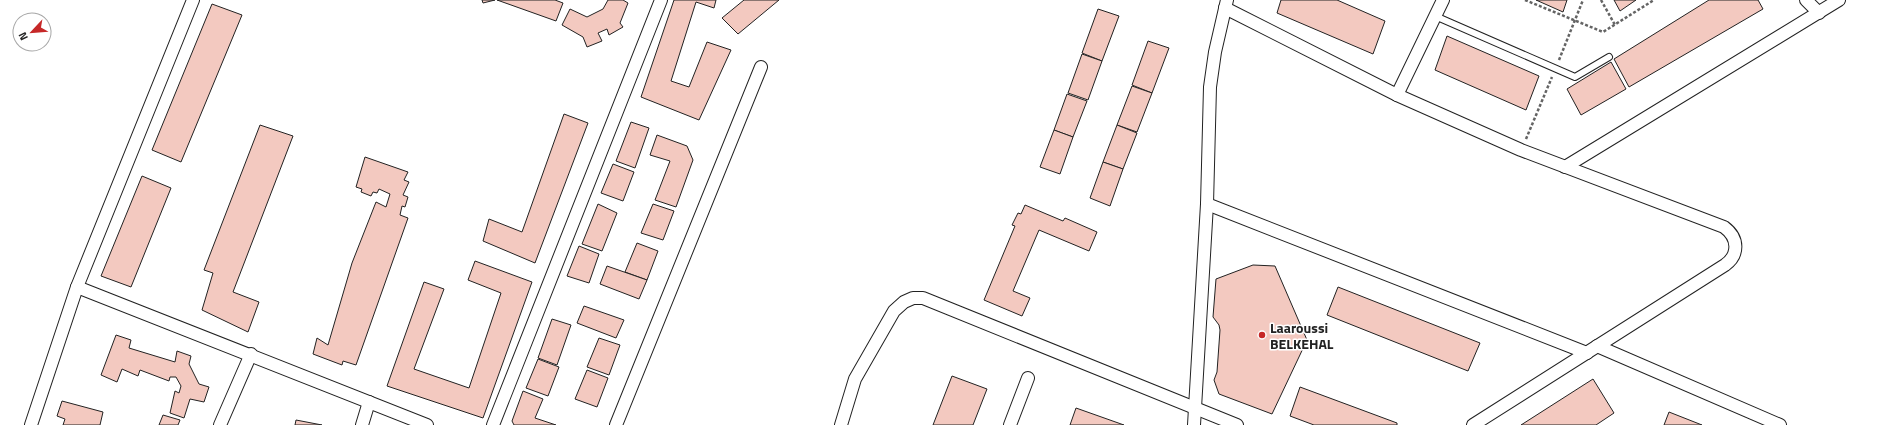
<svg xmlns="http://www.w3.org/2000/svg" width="1892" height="425" viewBox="0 0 1892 425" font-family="'Titillium Web',sans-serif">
  <rect width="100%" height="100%" fill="#fff"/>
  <g fill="#f3c9c0" stroke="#222">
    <path d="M482 0H495L483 3Z"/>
    <path d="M497 0H555L563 3 556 21Z"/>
    <path d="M608 0H623L628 3 620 23 623 27 609 35 607 29 598 33 602 41 587 47 583 37 562 25 570 9 587 17 603 9Z"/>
    <path d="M674 0H716L714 8 696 2 671 81 689 87 707 42 731 50 699 120 641 97Z"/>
    <path d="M744 0H779L738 34 722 18Z"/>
    <path d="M1281 0H1337L1385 21 1373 54 1277 13Z"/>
    <path d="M1536 0H1567L1563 12Z"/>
    <path d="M1614 0H1636L1620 11Z"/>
    <path d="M1709 0H1758L1763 9 1629 87 1614 59Z"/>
    <path d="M212 4 242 15 181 162 152 150Z"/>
    <path d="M1098 9 1119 16 1102 61 1082 53Z"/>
    <path d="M1447 36 1539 76 1526 110 1435 70Z"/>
    <path d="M1148 41 1169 48 1152 93 1132 85Z"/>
    <path d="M1082 54 1102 61 1088 100 1068 93Z"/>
    <path d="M1611 62 1626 89 1581 115 1567 89Z"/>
    <path d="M1132 86 1152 93 1137 132 1117 125Z"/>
    <path d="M1067 94 1087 101 1073 137 1054 130Z"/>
    <path d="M564 114 588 123 535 263 483 241 489 219 522 232Z"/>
    <path d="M631 122 649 128 635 168 616 161Z"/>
    <path d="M260 125 293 136 233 292 259 302 248 332 202 310 213 273 204 270Z"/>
    <path d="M1117 125 1137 133 1123 169 1103 162Z"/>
    <path d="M1054 130 1073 137 1060 174 1040 167Z"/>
    <path d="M657 135 687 146 693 160 676 207 655 200 670 161 650 155Z"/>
    <path d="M365 157 408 172 404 180 409 182 403 195 408 197 405 207 402 206 400 215 408 218 356 365 343 361 342 365 313 354 317 338 328 345 352 263 376 202 386 207 390 194 379 189 377 193 373 192 371 196 361 192 362 189 356 187Z"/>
    <path d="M1103 162 1123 169 1110 206 1090 198Z"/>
    <path d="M613 164 634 172 623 201 601 193Z"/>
    <path d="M142 176 171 188 131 287 101 276Z"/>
    <path d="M598 204 617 213 602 251 582 244Z"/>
    <path d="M653 204 674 211 663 240 641 233Z"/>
    <path d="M1025 205 1063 221 1065 218 1097 232 1089 251 1039 230 1013 291 1030 298 1022 316 984 300 1015 226 1012 225 1018 213 1021 214Z"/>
    <path d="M637 243 658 251 647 280 625 272Z"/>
    <path d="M579 246 599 254 589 283 567 276Z"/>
    <path d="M475 261 532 282 483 418 387 386 424 282 444 289 414 369 469 388 501 293 468 280Z"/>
    <path d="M1253 265 1275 266 1307 340 1272 414 1219 394 1214 380 1217 372 1220 330 1219 325 1213 317 1216 279Z"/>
    <path d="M607 266 647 280 639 299 600 284Z"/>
    <path d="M1338 287 1480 343 1468 371 1327 315Z"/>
    <path d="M584 306 624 320 616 338 577 323Z"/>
    <path d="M552 319 571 325 557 365 538 358Z"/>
    <path d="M116 335 131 340 129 348 175 362 177 351 191 356 189 364 199 384 209 387 204 402 190 399 184 418 170 413 175 391 179 393 181 386 176 377H170L169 381 140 370 138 376 122 369 117 382 101 375Z"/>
    <path d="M599 338 620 345 609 375 587 367Z"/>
    <path d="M538 359 559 367 548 396 526 388Z"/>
    <path d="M587 370 608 378 597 407 575 399Z"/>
    <path d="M952 376 987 389 973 425H933Z"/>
    <path d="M1593 379 1614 413 1596 425H1521Z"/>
    <path d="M1300 387 1397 423V425H1314L1290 416Z"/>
    <path d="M523 391 543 399 535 418 556 425H514L512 421Z"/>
    <path d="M62 401 103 412 100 425H63L65 419 57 416Z"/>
    <path d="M1076 408 1124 425H1070Z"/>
    <path d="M1669 412 1702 425H1664Z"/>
    <path d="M163 415 180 420 178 425H159Z"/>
    <path d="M296 420 322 425H295Z"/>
  </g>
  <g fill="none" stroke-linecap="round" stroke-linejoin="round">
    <defs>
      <path id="lane" d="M1435 16 1575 77 1609 57"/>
      <g id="street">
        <path d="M1806 0 1819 13"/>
        <path d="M1225 8 1397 95 1521 150 1724 227C1739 238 1739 255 1725 265L1473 425"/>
        <path d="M1397 95 1443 0"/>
        <path d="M1565 167 1839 0"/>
        <path d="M1207 204 1587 353"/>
        <path d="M77 287 427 425"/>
        <path d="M1597 346 1780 425"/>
        <path d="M31 425 77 287 193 0"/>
        <path d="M220 425 251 354"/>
        <path d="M362 425 369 402"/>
        <path d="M493 425 661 0"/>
        <path d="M616 425 761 67"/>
        <path d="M841 425 855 379 894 311 904 302 913 298H923L1237 425"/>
        <path d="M1010 425 1028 378"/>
        <path d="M1194 425 1207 204 1210 87 1215 52 1227 0"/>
      </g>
    </defs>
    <use href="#lane" stroke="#222" stroke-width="8"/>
    <use href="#street" stroke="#222" stroke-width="14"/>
    <g stroke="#646464" stroke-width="2.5" stroke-dasharray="3 2" stroke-linecap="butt">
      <path d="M1525 0 1603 32 1654 0"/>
      <path d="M1601 0 1615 25"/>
      <path d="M1559 60 1583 0"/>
      <path d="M1526 139 1552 77"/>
    </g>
    <use href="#lane" stroke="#fff" stroke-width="6"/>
    <use href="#street" stroke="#fff" stroke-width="12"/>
  </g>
  <circle fill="#c62828" stroke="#fff" stroke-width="1.5" cx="1262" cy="335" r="4"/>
  <g text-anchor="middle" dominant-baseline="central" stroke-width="3" stroke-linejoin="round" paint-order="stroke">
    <g font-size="14" font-weight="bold" fill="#222" stroke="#fff" text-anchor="start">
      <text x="1270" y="327">Laaroussi<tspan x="1270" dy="16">BELKEHAL</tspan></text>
    </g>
  </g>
  <g transform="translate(32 32) rotate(244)"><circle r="19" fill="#ffffff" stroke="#a7a7a7"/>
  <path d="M0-3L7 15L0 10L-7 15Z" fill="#c62828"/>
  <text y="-6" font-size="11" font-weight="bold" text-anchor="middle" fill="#222222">N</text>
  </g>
</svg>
